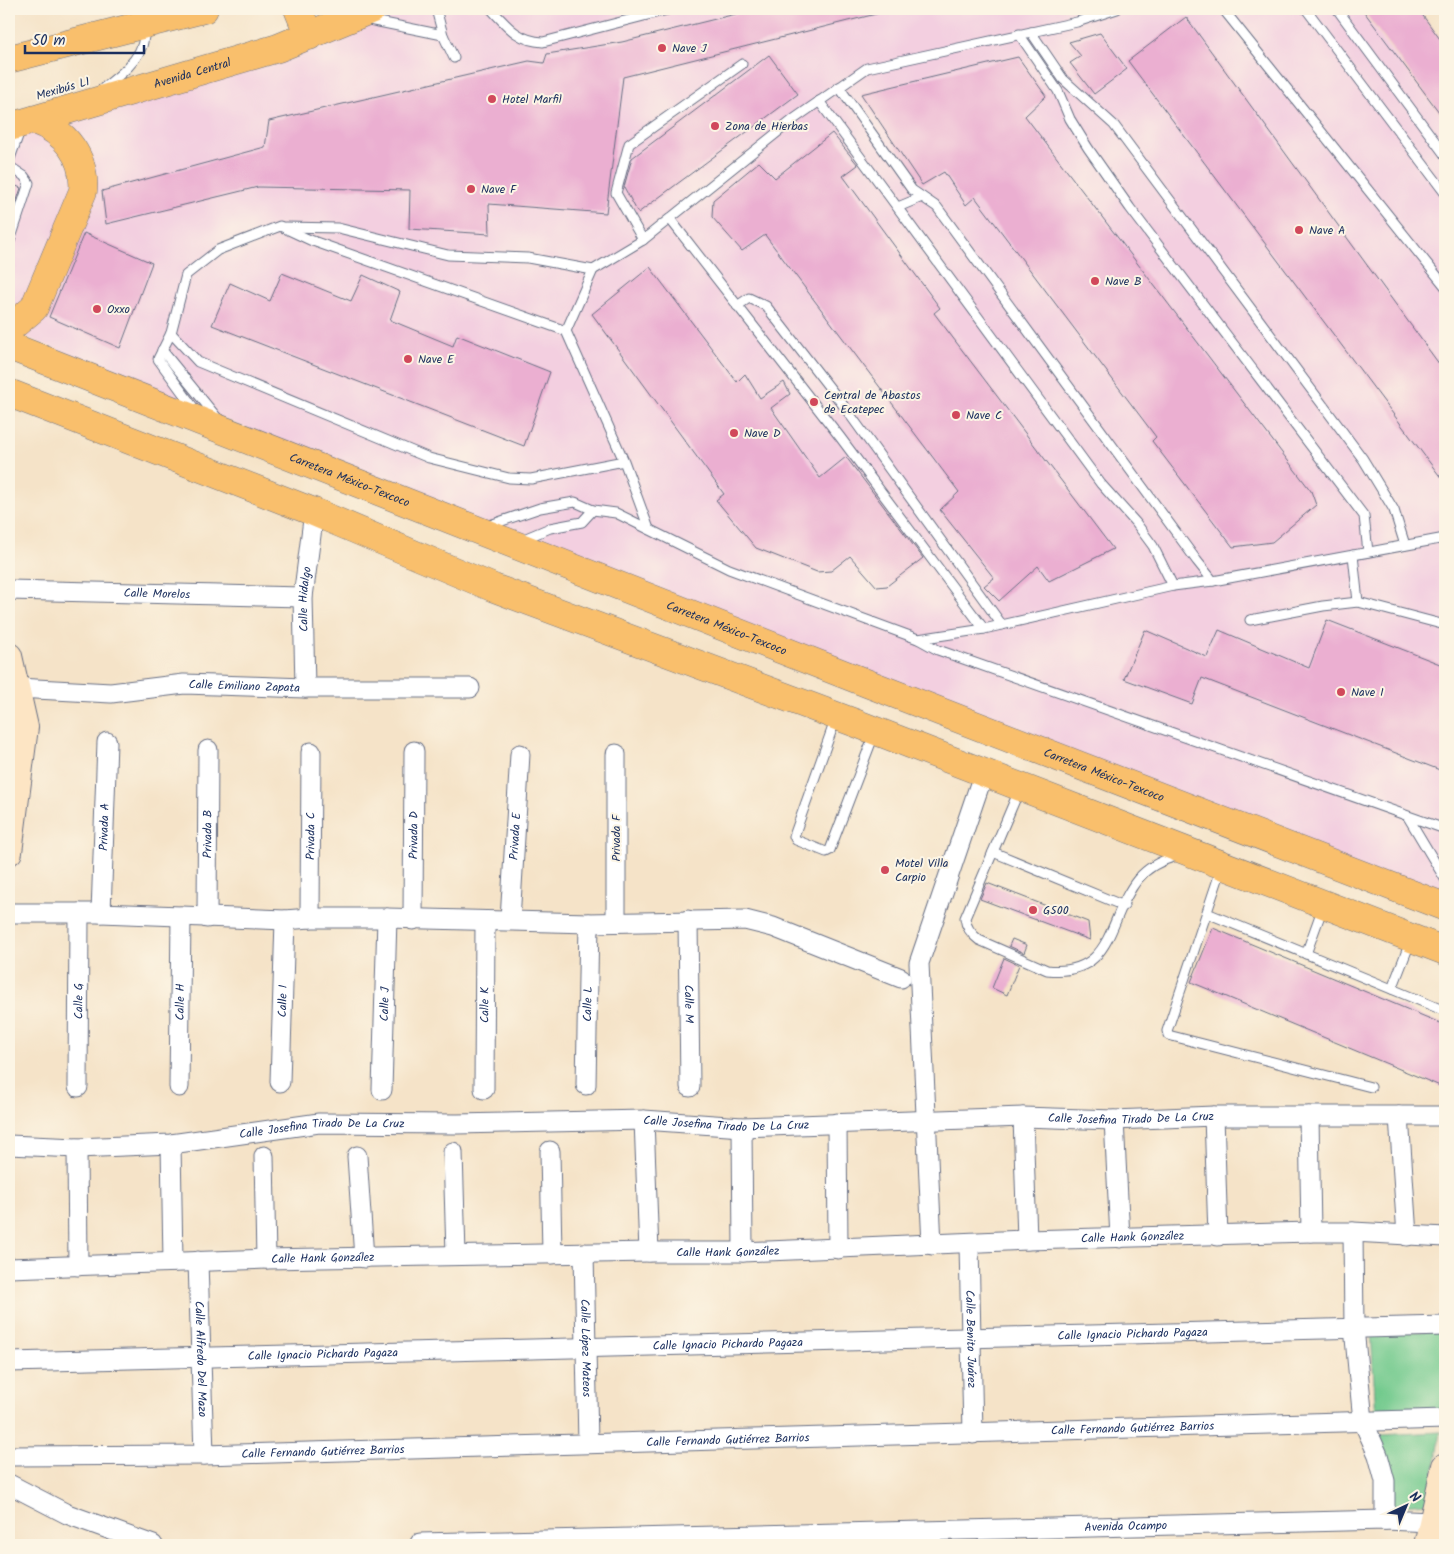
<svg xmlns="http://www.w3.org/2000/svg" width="1454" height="1554" viewBox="0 0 1454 1554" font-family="Kalam,sans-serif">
  <rect width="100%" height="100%" fill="#fcf5e5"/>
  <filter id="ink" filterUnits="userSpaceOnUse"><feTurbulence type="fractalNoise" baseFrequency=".02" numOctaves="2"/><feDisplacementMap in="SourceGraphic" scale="10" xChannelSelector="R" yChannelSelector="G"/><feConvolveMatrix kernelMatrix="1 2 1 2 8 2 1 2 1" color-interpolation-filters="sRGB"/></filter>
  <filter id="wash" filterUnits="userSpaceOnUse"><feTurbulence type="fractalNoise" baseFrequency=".0096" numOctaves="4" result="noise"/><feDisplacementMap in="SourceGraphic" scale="20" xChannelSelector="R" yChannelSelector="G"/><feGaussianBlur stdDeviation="1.12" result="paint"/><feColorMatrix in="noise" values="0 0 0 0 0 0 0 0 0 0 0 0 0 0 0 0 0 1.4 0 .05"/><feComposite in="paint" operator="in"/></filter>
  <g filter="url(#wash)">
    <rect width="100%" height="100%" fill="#f5e3c8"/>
    <path fill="#f3cfe0" d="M371 9H1360L1445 121V907L357 474 9 330V132Z"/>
    <g fill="#73ca8e" stroke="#477c76">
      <path d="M1445 1331V1410L1443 1419 1376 1417 1371 1332Z"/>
      <path d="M1441 1432 1429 1503 1386 1506 1379 1435Z"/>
    </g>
    <g id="blocks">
      <g fill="#ebafd1">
        <path d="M756 9H879L880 13 623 77 606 213 489 204 490 234 409 229 410 190 258 187 106 224 102 191 265 147 269 121 529 61 544 63 547 54 622 42Z"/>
        <path d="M1362 9H1418L1445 46V120Z"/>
        <path d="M1186 17 1445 372V483L1128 61Z"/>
        <path d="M1100 33 1127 69 1094 94 1070 63 1081 56 1069 42Z"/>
        <path d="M769 55 798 94 638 213 624 187 632 158Z"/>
        <path d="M1018 57 1046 96 1025 116 1311 491 1316 505 1272 542 1233 547 1152 441 1156 437 975 197 966 205 944 172 922 185 861 94Z"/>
        <path d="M832 133 858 165 843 176 940 308 934 313 1113 549 1049 581 1038 566 999 601 984 586 994 578 940 510 959 492 765 235 742 251 712 217 713 200 759 162 775 178Z"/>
        <path d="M9 183 21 188 9 225Z"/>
        <path d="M84 233 152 263 120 348 49 317Z"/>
        <path d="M650 267 737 382 745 374 760 398 784 382 790 394 771 408 820 478 846 457 923 558 887 586 877 587 850 556 831 571 817 572 756 548 716 500 724 494 592 314Z"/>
        <path d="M282 273 351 301 363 275 400 292 390 320 453 346 457 335 550 372 524 446 212 325 230 283 270 301Z"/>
        <path d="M1327 620 1445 666V772L1202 678 1192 704 1124 679 1145 630 1207 657 1219 630 1309 668Z"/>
        <path d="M987 883 1088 922 1090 940 980 899Z"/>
        <path d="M1213 928 1445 1025V1088L1191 982Z"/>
        <path d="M1012 939 1027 945 1024 953 1009 946Z"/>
        <path d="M1004 958 1019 965 1007 995 992 988Z"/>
      </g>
    </g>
  </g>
  <g filter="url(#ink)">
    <use href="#blocks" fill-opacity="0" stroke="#676e83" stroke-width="1"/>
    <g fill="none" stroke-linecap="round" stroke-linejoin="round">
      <defs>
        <g id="lane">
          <path d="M436 9 443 35 454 58"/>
          <path d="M491 9C507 26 518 41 543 42L671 9"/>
          <path d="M1223 9 1445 286"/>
          <path d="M1306 9 1445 193"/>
          <path d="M1337 9 1445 155"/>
          <path d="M364 19 443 35"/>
          <path d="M1031 32 1063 79 1114 125 1363 459 1394 510 1405 545"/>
          <path d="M1019 34 1058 91 1070 119 1088 148 1130 208 1364 516 1368 552"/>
          <path d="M839 87 912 190 937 207 1197 561 1213 581"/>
          <path d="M102 89C118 77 142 59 144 37 144 29 142 19 143 9"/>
          <path d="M819 101 1101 484 1136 523 1153 546 1173 586"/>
          <path d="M9 161 21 128"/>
          <path d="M9 166 24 176 29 183 9 244"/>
          <path d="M898 207 922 197"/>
          <path d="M670 219 840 437 984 629"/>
          <path d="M285 227 338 228 448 255 528 258 593 270"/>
          <path d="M643 240 616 193 629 144 742 64"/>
          <path d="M737 306 749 298 766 306 843 405 1002 625"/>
          <path d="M566 331 593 270 643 240 794 119 867 68 1077 22 1117 9"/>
          <path d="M171 333 158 359 196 411"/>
          <path d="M162 350 219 420"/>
          <path d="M624 461 531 479 509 478 429 458 198 362 171 333 186 275 218 250 280 226 310 240 566 331 624 461 649 529"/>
          <path d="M487 526 540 508 575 502 593 510 616 513 729 569 918 639 938 650 1445 829"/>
          <path d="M519 541 550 528 582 522 593 510"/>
          <path d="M1353 555 1358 602"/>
          <path d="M1250 620 1323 606 1358 602 1445 625"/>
          <path d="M918 639 984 629 1173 586 1213 581 1445 538"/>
          <path d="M836 718 794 836 796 840 826 852 830 850 875 732"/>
          <path d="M1020 788 965 918C966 928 971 934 979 940L1047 970C1115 977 1107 917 1138 879 1148 867 1162 860 1177 856"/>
          <path d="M1408 817 1445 879"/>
          <path d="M993 852 1124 906"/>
          <path d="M1222 867 1167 1031 1168 1035 1371 1087"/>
          <path d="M1207 913 1445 1011"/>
          <path d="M1306 954 1323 907"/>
          <path d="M1392 989 1411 940"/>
        </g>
        <g id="street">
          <path id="s1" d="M9 590 303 597"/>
          <path id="s2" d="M17 688 111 693 184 684 305 688H470"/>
          <path id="s3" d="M305 688 303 597 314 512"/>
          <path d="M616 754V922"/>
          <path d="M9 913H101L285 920 310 918H387L589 923 745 920 773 927 901 978"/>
          <path id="s4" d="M101 913 107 742"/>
          <path id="s5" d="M207 918 208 750"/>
          <path id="s6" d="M310 918 311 752"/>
          <path id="s7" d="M413 920 414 751"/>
          <path id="s8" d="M510 920 520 754"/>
          <path id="s9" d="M688 920 690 1087"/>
          <path id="s10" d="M280 1082 285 920"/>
          <path id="s11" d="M586 1085 589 923"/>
          <path id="s12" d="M78 1087 79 913"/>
          <path id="s13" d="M179 1087 181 916"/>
          <path id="s14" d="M484 1089 485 921"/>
          <path id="s15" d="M382 1090 387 918"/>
          <path d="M1214 1116 1218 1236"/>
          <path d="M1309 1116 1311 1232"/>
          <path d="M1399 1116 1407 1236"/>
          <path d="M1023 1117 1027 1240"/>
          <path d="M644 1120 649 1252"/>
          <path d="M1114 1120 1120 1238"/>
          <path d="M837 1123 838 1249"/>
          <path d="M742 1127 743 1252"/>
          <path d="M171 1144 173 1262"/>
          <path id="s16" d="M9 1145 77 1148 171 1144 319 1123 457 1124 644 1120 742 1127 1023 1117 1114 1120 1214 1116H1445"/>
          <path d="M77 1148 78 1266"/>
          <path d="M550 1151 552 1254"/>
          <path d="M453 1152 456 1255"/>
          <path d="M264 1156 266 1259"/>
          <path d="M357 1156 364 1258"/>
          <path d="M1353 1232 1354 1328 1363 1421 1378 1455 1385 1481V1520"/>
          <path id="s17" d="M969 1244 973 1434"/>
          <path d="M932 1245 919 963 984 772"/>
          <path id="s18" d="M584 1253 588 1443"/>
          <path id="s19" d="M198 1261 204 1455"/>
          <path id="s20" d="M9 1268 266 1259 649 1252H743L1027 1240 1311 1232H1353L1445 1237"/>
          <path id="s21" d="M9 1362 1445 1326"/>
          <path id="s22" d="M9 1456 204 1455 1445 1419"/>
          <path d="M9 1484 67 1514 153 1545"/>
          <path id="s23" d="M420 1543 1385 1520 1431 1522"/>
        </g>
        <g id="secondary">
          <path d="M9 656 25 727 9 852"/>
          <path d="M1427 1545 1445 1466"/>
        </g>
        <g id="highway">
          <path d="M298 9 309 36"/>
          <path d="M9 59 204 9"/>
          <path id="s24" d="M9 127 278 48 372 9"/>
          <path d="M9 329 34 308 83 191C86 157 65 131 34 120"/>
          <path id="s25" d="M9 346 869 684 1445 907"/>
          <path d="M9 393 314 512 494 588 858 724 1445 951"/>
        </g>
      </defs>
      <use href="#lane" stroke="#676e83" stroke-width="11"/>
      <use href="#street" stroke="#676e83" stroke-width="21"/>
      <use href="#secondary" stroke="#676e83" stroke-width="28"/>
      <use href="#highway" stroke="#676e83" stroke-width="29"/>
      <use href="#lane" stroke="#fff" stroke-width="9"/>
      <use href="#street" stroke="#fff" stroke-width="19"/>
      <use href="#secondary" stroke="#fde5c4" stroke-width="26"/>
      <use href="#highway" stroke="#f9bf6c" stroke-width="28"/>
    </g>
  </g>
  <g fill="#d1495b" stroke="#fcf5e5" stroke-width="2">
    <circle cx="662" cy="48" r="5"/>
    <circle cx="492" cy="99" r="5"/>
    <circle cx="715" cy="126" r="5"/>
    <circle cx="471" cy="189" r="5"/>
    <circle cx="1299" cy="230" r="5"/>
    <circle cx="1095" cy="281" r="5"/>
    <circle cx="97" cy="309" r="5"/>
    <circle cx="408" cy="359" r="5"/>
    <circle cx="814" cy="402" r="5"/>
    <circle cx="956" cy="415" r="5"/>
    <circle cx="734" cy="433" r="5"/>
    <circle cx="1341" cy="692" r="5"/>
    <circle cx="885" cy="870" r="5"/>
    <circle cx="1033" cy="910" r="5"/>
  </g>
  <g text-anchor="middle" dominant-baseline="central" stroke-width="4" stroke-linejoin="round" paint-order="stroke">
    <g font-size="12" fill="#1b2f5e" stroke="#fcf5e5" text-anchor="start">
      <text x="672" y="48">Nave J</text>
      <text x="502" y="99">Hotel Marfil</text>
      <text x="725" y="126">Zona de Hierbas</text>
      <text x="481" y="189">Nave F</text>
      <text x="1309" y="230">Nave A</text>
      <text x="1105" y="281">Nave B</text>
      <text x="107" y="309">Oxxo</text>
      <text x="418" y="359">Nave E</text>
      <text x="824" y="395">Central de Abastos<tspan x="824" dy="14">de Ecatepec</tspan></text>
      <text x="966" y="415">Nave C</text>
      <text x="744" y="433">Nave D</text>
      <text x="1351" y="692">Nave I</text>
      <text x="895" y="863">Motel Villa<tspan x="895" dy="14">Carpio</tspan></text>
      <text x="1043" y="910">G500</text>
    </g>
    <g font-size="12" fill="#1b2f5e" stroke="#fcf5e5">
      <text stroke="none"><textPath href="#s24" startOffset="191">Avenida Central</textPath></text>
      <text transform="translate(63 89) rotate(-16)">Mexibús L1</text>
      <text stroke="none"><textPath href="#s25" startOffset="366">Carretera México-Texcoco</textPath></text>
      <text stroke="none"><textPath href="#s1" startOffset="148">Calle Morelos</textPath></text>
      <text stroke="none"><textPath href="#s3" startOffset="89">Calle Hidalgo</textPath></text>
      <text stroke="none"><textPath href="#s25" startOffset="771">Carretera México-Texcoco</textPath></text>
      <text stroke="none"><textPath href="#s2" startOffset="228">Calle Emiliano Zapata</textPath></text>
      <text stroke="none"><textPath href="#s25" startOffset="1176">Carretera México-Texcoco</textPath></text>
      <text stroke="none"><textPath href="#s4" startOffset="86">Privada A</textPath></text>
      <text stroke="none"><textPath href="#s5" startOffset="84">Privada B</textPath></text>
      <text stroke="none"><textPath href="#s6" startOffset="82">Privada C</textPath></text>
      <text stroke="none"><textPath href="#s7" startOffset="85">Privada D</textPath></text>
      <text stroke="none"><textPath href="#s8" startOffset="84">Privada E</textPath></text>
      <text transform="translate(616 838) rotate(-90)">Privada F</text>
      <text stroke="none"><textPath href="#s12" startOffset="86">Calle G</textPath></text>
      <text stroke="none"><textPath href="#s10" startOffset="81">Calle I</textPath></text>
      <text stroke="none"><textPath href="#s13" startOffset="85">Calle H</textPath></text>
      <text stroke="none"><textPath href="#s15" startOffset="86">Calle J</textPath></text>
      <text stroke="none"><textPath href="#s11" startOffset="81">Calle L</textPath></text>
      <text stroke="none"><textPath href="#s9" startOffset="84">Calle M</textPath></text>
      <text stroke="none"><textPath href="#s14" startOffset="84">Calle K</textPath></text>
      <text stroke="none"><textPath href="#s16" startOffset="1124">Calle Josefina Tirado De La Cruz</textPath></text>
      <text stroke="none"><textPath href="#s16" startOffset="719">Calle Josefina Tirado De La Cruz</textPath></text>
      <text stroke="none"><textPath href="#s16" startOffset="314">Calle Josefina Tirado De La Cruz</textPath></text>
      <text stroke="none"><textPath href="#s20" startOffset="1124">Calle Hank González</textPath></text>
      <text stroke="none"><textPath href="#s20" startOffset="719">Calle Hank González</textPath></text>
      <text stroke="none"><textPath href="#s20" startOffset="314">Calle Hank González</textPath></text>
      <text stroke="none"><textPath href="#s21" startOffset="1124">Calle Ignacio Pichardo Pagaza</textPath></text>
      <text stroke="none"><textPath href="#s17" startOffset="95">Calle Benito Juárez</textPath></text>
      <text stroke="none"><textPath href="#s21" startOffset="719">Calle Ignacio Pichardo Pagaza</textPath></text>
      <text stroke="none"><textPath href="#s18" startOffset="95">Calle López Mateos</textPath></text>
      <text stroke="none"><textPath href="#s21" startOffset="314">Calle Ignacio Pichardo Pagaza</textPath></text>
      <text stroke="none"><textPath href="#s19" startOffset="98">Calle Alfredo Del Mazo</textPath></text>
      <text stroke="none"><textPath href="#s22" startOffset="1124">Calle Fernando Gutiérrez Barrios</textPath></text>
      <text stroke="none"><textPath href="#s22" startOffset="719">Calle Fernando Gutiérrez Barrios</textPath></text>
      <text stroke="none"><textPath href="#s22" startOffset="314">Calle Fernando Gutiérrez Barrios</textPath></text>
      <text stroke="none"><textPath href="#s23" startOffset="706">Avenida Ocampo</textPath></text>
    </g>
  </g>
  <rect width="1454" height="1554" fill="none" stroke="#fcf5e5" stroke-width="30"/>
  <g transform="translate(1406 1506) rotate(44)" stroke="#fcf5e5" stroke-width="4" paint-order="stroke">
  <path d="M0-4L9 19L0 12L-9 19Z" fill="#1b2f5e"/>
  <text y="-8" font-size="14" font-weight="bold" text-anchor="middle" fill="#1b2f5e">N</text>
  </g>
  <path d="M25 45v8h119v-8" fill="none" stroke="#1b2f5e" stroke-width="2.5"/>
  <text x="32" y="45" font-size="15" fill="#1b2f5e" stroke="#fcf5e5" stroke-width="4" paint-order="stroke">50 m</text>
</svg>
